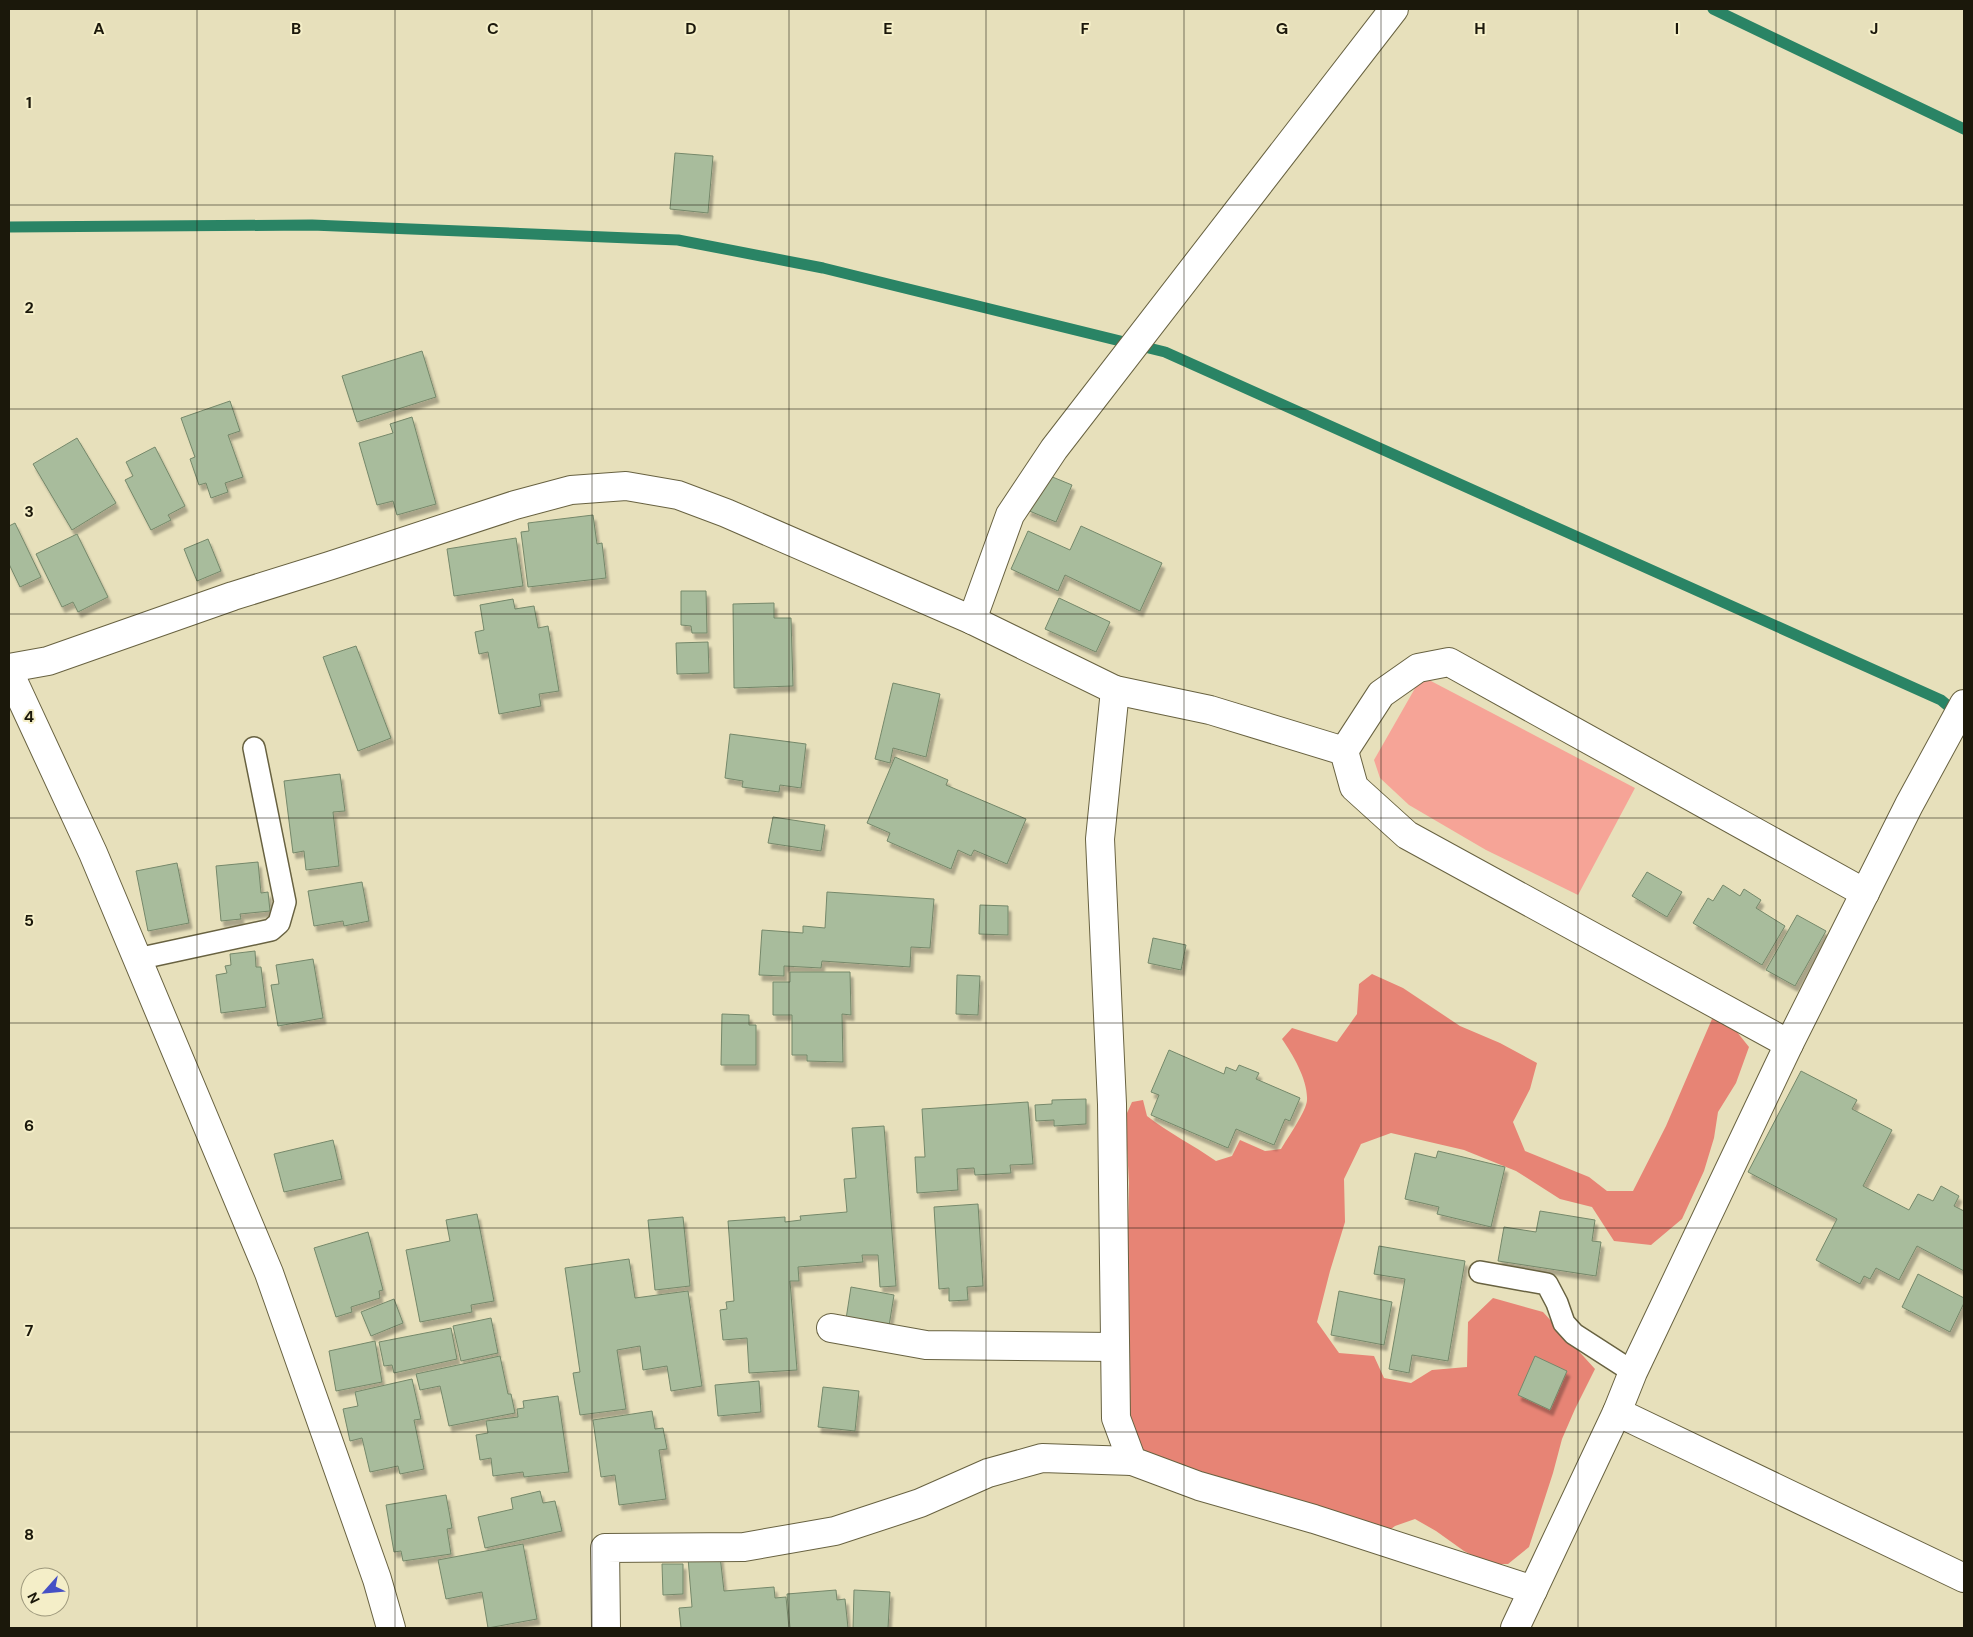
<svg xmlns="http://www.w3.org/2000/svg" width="1973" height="1637" viewBox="0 0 1973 1637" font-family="'DM Sans',sans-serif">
  <defs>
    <filter id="shadow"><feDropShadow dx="3" dy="5.5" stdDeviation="1" flood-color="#0004"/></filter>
  </defs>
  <rect width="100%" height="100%" fill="#e7e0bb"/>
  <path fill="#f6a497" d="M1429 680 1635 788 1578 895 1486 850 1409 805 1380 778 1374 760 1418 683Z"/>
  <path fill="#e78475" d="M1372 974 1403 988 1460 1026 1500 1043 1537 1063 1530 1089 1513 1122 1525 1151 1589 1177 1607 1191H1633L1666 1126 1712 1019 1729 1022 1749 1047 1736 1083 1718 1112 1714 1138 1704 1171 1682 1219 1651 1245 1614 1241 1592 1207 1560 1199 1516 1171 1464 1150 1391 1133 1361 1144 1344 1179 1345 1222 1330 1271 1317 1322 1339 1353 1374 1356 1384 1378 1411 1383 1432 1370 1467 1367 1468 1322 1493 1298 1543 1312 1595 1369 1575 1409 1562 1439 1553 1473 1529 1547 1508 1564H1489L1464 1551 1436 1531 1415 1519 1395 1526 1383 1535 1314 1510 1281 1495 1247 1492 1192 1473 1172 1461 1137 1450 1130 1414 1127 1281 1129 1183 1126 1130 1127 1113 1132 1102 1143 1100 1147 1116C1169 1133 1193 1145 1216 1161L1232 1156 1240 1140 1265 1151 1281 1149C1287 1139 1307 1110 1307 1100 1308 1080 1293 1055 1282 1039L1292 1028 1337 1042 1357 1014 1359 984Z"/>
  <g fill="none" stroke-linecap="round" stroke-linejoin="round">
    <g stroke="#2a8465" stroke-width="11">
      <path d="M1713 9 1964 129"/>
      <path d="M9 227 312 225 678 240 823 268 1165 352 1941 700 1959 715"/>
    </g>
  </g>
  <g fill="#a8bc9c" stroke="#75886a" filter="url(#shadow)">
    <path d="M675 153 713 156 708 213 670 209Z"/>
    <path d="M422 351 436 397 357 422 342 376Z"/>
    <path d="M230 401 240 431 228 435 243 477 225 483 228 492 211 498 206 483 199 485 190 459 195 457 181 418Z"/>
    <path d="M412 417 436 504 397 515 393 501 377 505 359 443 393 433 390 424Z"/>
    <path d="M77 438 116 503 72 530 33 464Z"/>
    <path d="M155 447 185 506 168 515 171 520 151 530 125 480 133 476 126 462Z"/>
    <path d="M1050 476 1072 485 1056 522 1027 510Z"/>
    <path d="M593 515 597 544 602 543 606 578 528 587 521 532 529 531 528 523Z"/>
    <path d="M15 523 41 577 20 587 9 564V526Z"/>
    <path d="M1081 526 1162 563 1140 611 1065 575 1058 591 1011 569 1028 531 1070 550Z"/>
    <path d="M77 534 108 597 78 612 73 602 62 607 36 554Z"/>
    <path d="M516 538 523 586 454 596 447 549Z"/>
    <path d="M208 539 221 571 197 581 184 549Z"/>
    <path d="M681 591H706L707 633H692L691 626 681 625Z"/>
    <path d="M1059 598 1110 622 1096 652 1045 629Z"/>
    <path d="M513 599 515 609 534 606 538 628 548 626 559 691 539 694 541 706 499 714 488 652 479 654 475 632 484 630 480 605Z"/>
    <path d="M774 603V618H791L793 686 734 688 733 604Z"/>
    <path d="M708 642 709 673 677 674 676 643Z"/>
    <path d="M356 646 391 738 358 751 323 657Z"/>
    <path d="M893 683 940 694 926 757 893 748 890 763 875 759Z"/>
    <path d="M730 734 806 744 801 788 780 785 779 792 742 787 743 781 725 778Z"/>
    <path d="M895 757 948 780 946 785 1026 819 1007 864 974 850 971 856 958 850 951 869 887 841 890 833 867 823Z"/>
    <path d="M340 774 345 811 333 812 339 866 306 870 304 851 293 853 284 781Z"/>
    <path d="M773 817 825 825 821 851 768 843Z"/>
    <path d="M258 862 261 893 268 892 270 911 240 914 241 919 221 921 216 866Z"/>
    <path d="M177 863 189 923 148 931 136 871Z"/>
    <path d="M1647 872 1682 892 1667 917 1632 896Z"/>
    <path d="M362 882 369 921 344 926 343 921 314 926 308 891Z"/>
    <path d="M1723 885 1740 896 1744 889 1761 900 1756 908 1785 926 1762 965 1693 923 1708 898 1713 901Z"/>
    <path d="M827 892 934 899 930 948 911 947 910 967 822 961 821 968 784 966V976L759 975 762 930 803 933V926L825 928Z"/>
    <path d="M980 905 1008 906V935L979 934Z"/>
    <path d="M1797 915 1826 931 1795 986 1766 970Z"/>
    <path d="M1153 938 1186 945 1181 970 1148 963Z"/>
    <path d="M255 951 256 967H261L266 1007 221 1013 216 975 227 973 225 966 231 965 230 954Z"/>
    <path d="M313 959 323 1018 278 1026 271 985 279 984 276 965Z"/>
    <path d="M790 972H850L851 1015 842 1014 843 1062 807 1061V1055H792V1015H773V982H790Z"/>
    <path d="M957 975 980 976 978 1015 956 1014Z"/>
    <path d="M722 1014 749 1015V1025H756V1065H721Z"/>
    <path d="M1169 1050 1224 1074 1226 1067 1236 1071 1239 1065 1259 1073 1256 1079 1300 1098 1290 1121 1285 1119 1274 1145 1236 1129 1228 1148 1151 1115 1159 1095 1151 1092Z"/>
    <path d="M1801 1071 1857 1100 1852 1109 1892 1130 1863 1186 1909 1210 1918 1194 1933 1201 1941 1186 1959 1196 1954 1206 1964 1211V1271L1917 1246 1899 1280 1876 1268 1870 1279 1864 1276 1860 1284 1816 1260 1837 1219 1748 1172Z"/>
    <path d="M1086 1099V1124L1054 1126V1120L1036 1121 1035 1105 1052 1104V1100Z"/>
    <path d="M1028 1102 1033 1164 1010 1165 1011 1173 975 1175 974 1168 957 1169 958 1190 917 1193 915 1157H925L922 1109Z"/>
    <path d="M884 1126 896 1286 880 1287 878 1255H862L863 1262 798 1267 799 1281H790L797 1370 749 1373 747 1338 723 1340 720 1310 727 1309 726 1302 734 1301 728 1221 785 1217V1222L801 1220 800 1216 847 1212 844 1179 856 1178 852 1128Z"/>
    <path d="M333 1140 342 1179 284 1192 274 1154Z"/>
    <path d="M1438 1151 1505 1167 1491 1227 1437 1214 1439 1207 1405 1199 1415 1153 1436 1158Z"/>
    <path d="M978 1204 983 1286 967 1287 968 1300 949 1301V1288L939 1289 934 1207Z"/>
    <path d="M1540 1211 1595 1220 1592 1241 1601 1242 1596 1276 1498 1261 1504 1227 1536 1232Z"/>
    <path d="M477 1214 494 1301 471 1305 472 1312 420 1322 406 1250 450 1241 446 1220Z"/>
    <path d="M683 1217 690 1286 655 1290 648 1220Z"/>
    <path d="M368 1232 383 1290 379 1291 380 1298 351 1307 352 1312 336 1317 314 1248Z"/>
    <path d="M1379 1246 1465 1261 1448 1361 1412 1355 1409 1373 1389 1369 1405 1279 1374 1274Z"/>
    <path d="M629 1259 635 1298 688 1291 702 1386 671 1391 667 1366 643 1370 640 1346 617 1350 626 1409 580 1415 573 1373 580 1372 565 1268Z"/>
    <path d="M1918 1274 1964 1298V1303L1950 1332 1902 1307Z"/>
    <path d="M851 1287 894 1295 889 1326 846 1319Z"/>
    <path d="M1339 1291 1392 1302 1384 1345 1331 1335Z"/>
    <path d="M394 1299 403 1323 371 1336 361 1312Z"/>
    <path d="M491 1318 498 1353 461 1361 453 1326Z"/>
    <path d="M451 1328 457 1359 394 1373 392 1365 384 1366 379 1342Z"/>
    <path d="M375 1341 382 1382 336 1391 329 1351Z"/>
    <path d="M500 1356 508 1394H511L515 1413 449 1426 440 1386 420 1390 416 1374Z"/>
    <path d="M1535 1356 1567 1371 1550 1410 1518 1395Z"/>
    <path d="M412 1379 421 1419 414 1420 424 1469 400 1474 398 1466 370 1472 362 1438 350 1441 343 1409 358 1406 355 1392Z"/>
    <path d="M759 1381 761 1412 718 1416 715 1385Z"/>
    <path d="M823 1387 859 1391 855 1431 818 1427Z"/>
    <path d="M558 1396 569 1472 524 1477 523 1472 493 1476 491 1458 480 1460 476 1435 488 1433 486 1421 518 1417 517 1409 524 1408 523 1401Z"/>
    <path d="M652 1411 655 1429 663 1428 667 1449 659 1450 666 1499 619 1505 615 1475 601 1477 593 1420Z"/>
    <path d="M540 1491 543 1503 555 1501 562 1531 485 1548 478 1517 513 1509 511 1498Z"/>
    <path d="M446 1495 452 1528 447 1529 451 1554 403 1561 401 1551 394 1552 386 1505Z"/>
    <path d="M523 1544 537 1619 488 1628 482 1592 446 1599 438 1560Z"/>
    <path d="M720 1556 724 1591 774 1587 775 1598 786 1597 789 1628H681L679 1608 692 1607 688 1558Z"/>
    <path d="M662 1564H683V1594L663 1595Z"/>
    <path d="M836 1590 837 1600 845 1599 848 1628H790L787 1594Z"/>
    <path d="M854 1590 890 1592 888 1628H853Z"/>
  </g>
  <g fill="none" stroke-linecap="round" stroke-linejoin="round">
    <defs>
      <g id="lane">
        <path d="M137 959 271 930 279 923 285 902 254 748"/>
        <path d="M1480 1272 1547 1284 1557 1303 1564 1323 1574 1334 1633 1372"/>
      </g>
      <g id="street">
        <path d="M972 620 1010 515 1054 449 1394 9"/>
        <path d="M9 668 48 661 233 596 329 566 515 505 571 490 626 486 678 495 726 513 972 620 1115 690 1210 710 1344 751 1354 787 1407 835 1789 1044"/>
        <path d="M9 672 93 853 269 1273 377 1579 391 1628"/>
        <path d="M1115 690 1100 839 1112 1104 1116 1418 1132 1461 1199 1486 1314 1519 1533 1590"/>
        <path d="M1344 751 1381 694 1418 668 1449 662 1865 893"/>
        <path d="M831 1328 926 1345 1115 1347"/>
        <path d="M1617 1412 1964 1578"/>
        <path d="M606 1628 605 1548 744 1547 835 1531 920 1503 988 1473 1042 1458 1132 1461"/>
        <path d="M1515 1628 1617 1412 1633 1372 1789 1044 1909 805 1964 704"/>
      </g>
    </defs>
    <use href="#lane" stroke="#686241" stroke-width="24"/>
    <use href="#street" stroke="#686241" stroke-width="30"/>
    <use href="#lane" stroke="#fff" stroke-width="21"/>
    <use href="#street" stroke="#fff" stroke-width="28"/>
  </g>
  <path fill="none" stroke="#1b180b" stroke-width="1" stroke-opacity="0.55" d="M197 9V1628M395 9V1628M592 9V1628M789 9V1628M986 9V1628M1184 9V1628M1381 9V1628M1578 9V1628M1776 9V1628M9 205H1964M9 409H1964M9 614H1964M9 818H1964M9 1023H1964M9 1228H1964M9 1432H1964"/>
  <g font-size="16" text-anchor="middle" font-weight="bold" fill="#1b180b" stroke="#f4eec8" stroke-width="4" stroke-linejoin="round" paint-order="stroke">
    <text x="99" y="34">A</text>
    <text x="296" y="34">B</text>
    <text x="493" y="34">C</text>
    <text x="691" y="34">D</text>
    <text x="888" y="34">E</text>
    <text x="1085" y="34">F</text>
    <text x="1282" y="34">G</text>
    <text x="1480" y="34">H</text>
    <text x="1677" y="34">I</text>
    <text x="1874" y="34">J</text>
    <text x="29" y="108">1</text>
    <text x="29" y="313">2</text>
    <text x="29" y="517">3</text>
    <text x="29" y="722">4</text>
    <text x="29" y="926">5</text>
    <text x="29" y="1131">6</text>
    <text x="29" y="1336">7</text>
    <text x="29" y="1540">8</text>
  </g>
  <rect width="1973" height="1637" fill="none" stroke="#1b180b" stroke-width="20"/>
  <g transform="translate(45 1592) rotate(243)"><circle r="24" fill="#f4eec8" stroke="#9d987c"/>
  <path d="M0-4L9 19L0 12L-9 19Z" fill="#4550c5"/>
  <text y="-8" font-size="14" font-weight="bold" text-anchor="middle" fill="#1b180b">N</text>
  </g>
</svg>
